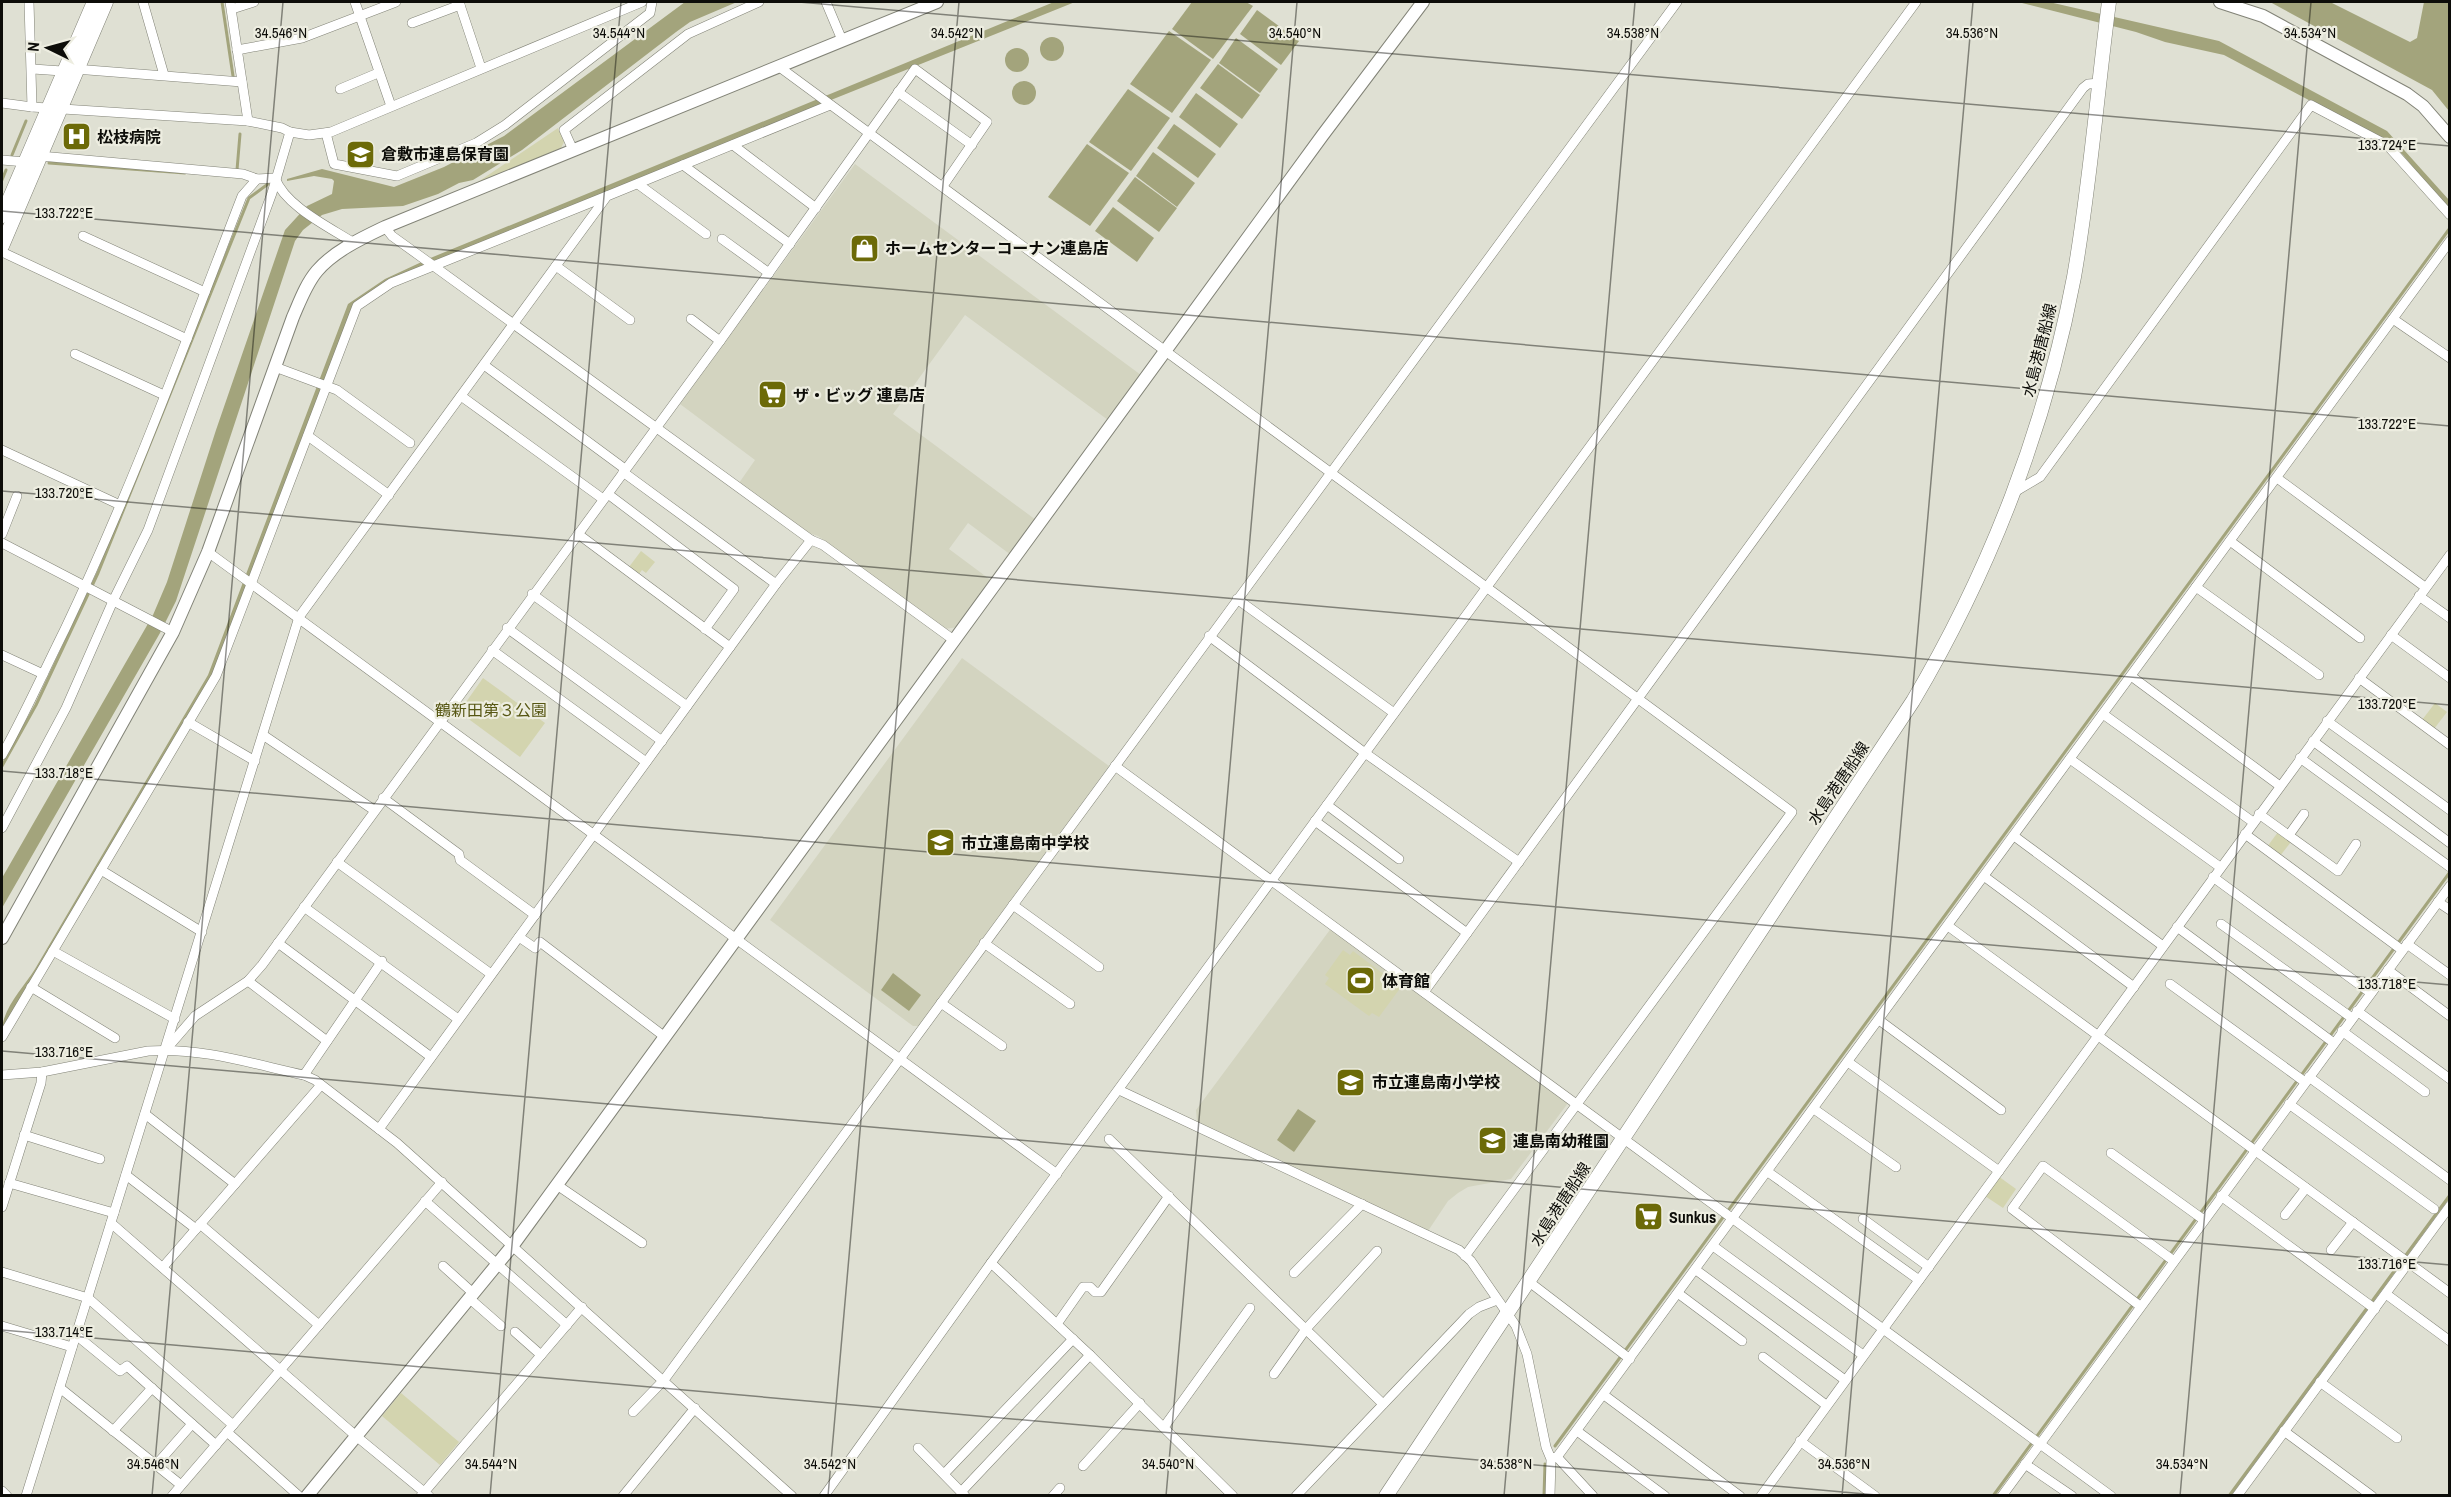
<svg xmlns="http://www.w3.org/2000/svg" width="2451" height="1497" viewBox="0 0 2451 1497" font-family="'Archivo Narrow','Noto Sans JP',sans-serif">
  <rect width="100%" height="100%" fill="#dfe0d3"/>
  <g fill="#d3d4c0">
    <path d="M855 164 1141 375 1108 420 965 315 893 414 1036 520 1011 555 968 523 949 549 992 581 958 627 945 629 818 536 806 532 739 483 755 460 680 404Z"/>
    <path d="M962 658 1109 766 919 1026H913L770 920Z"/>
    <path d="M1332 927 1568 1103 1511 1179 1468 1187 1458 1193 1448 1201 1428 1231 1197 1122 1196 1110Z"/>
  </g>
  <g fill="#d3d4af">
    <path d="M558 128 564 142 561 148 472 186Z"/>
    <path d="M641 551 655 562 646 573 642 570 638 575 629 567Z"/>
    <path d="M483 678 545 723 520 757 459 712Z"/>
    <path d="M2435 703 2447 712 2434 729 2422 720Z"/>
    <path d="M2278 832 2291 842 2280 856 2267 847Z"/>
    <path d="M1343 950 1350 955 1353 951 1401 987 1379 1017 1372 1013 1369 1016 1325 984 1329 978 1325 975Z"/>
    <path d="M1998 1176 2016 1189 2003 1208 1985 1196Z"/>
    <path d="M401 1393 459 1442 440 1465 382 1416Z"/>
  </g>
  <g fill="#a3a47c">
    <path d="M685 2H737L690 22 676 32 522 150 473 180 459 183 438 194 403 206 342 209 322 215 303 230 295 241 291 253 176 601 160 633 2 908V878L153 615 167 582 216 430 285 230 307 206 332 194 334 181 332 179 314 176 287 181V179L322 169 394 187 444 167 504 136Z"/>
    <path d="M1054 2H1075L821 104 359 301 214 674 2 1033C1 1010 23 988 35 969L208 675 348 304 385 279 428 259Z"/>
    <path d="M1192 2H1246L1253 6 1213 59 1172 29Z"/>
    <path d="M2018 2H2049L2219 41 2387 131 2449 200V211L2403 155 2388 142 2224 55 2165 42 2136 32Z"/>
    <path d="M2270 2H2330L2410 42 2417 38 2424 2H2449V111L2432 90Z"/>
    <path d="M1257 10 1299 41 1281 65 1240 34Z"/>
    <path d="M1169 31 1211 60 1172 113 1130 84Z"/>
    <circle cx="1052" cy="49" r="12"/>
    <path d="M1236 38 1278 69 1260 93 1219 63Z"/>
    <circle cx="1017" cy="60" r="12"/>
    <path d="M1218 64 1260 95 1242 119 1200 88Z"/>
    <circle cx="1024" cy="93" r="12"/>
    <path d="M1128 89 1170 118 1131 171 1089 142Z"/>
    <path d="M1196 93 1238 124 1220 148 1179 117Z"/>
    <path d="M1174 124 1216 154 1198 178 1157 148Z"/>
    <path d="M1087 144 1129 173 1090 226 1048 197Z"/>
    <path d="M1153 152 1195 183 1177 207 1136 176Z"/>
    <path d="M1135 177 1177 208 1159 232 1117 201Z"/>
    <path d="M1113 207 1154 238 1137 262 1095 231Z"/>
    <path d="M893 973 921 995 909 1011 881 990Z"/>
    <path d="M1298 1109 1316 1121 1294 1152 1277 1140Z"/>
  </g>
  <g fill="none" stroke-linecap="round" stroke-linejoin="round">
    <g stroke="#a3a47c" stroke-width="3">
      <path d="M222 2 233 76"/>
      <path d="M12 155 26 121"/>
      <path d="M49 163 185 173"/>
      <path d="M237 170 240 134"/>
      <path d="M2 180 6 170"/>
      <path d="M2 766 36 705 98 573 249 198 268 184"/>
      <path d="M1555 1446 2450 228"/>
      <path d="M1544 1496 1545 1464"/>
      <path d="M1993 1496 2450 872"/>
      <path d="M2229 1496 2450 1195"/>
    </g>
    <defs>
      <g id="minor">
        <path d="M29 2 32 107"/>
        <path d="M143 2 164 75"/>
        <path d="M230 2 248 121 282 128 290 132"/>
        <path d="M355 2 391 106"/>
        <path d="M459 2 481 68"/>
        <path d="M826 2 842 40"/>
        <path d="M232 9 254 2"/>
        <path d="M412 23 460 5"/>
        <path d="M237 50 302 38 396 2"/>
        <path d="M778 66 1792 812 1465 1256"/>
        <path d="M33 69 62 71"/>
        <path d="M75 69 242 82"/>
        <path d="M340 89 378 73"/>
        <path d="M898 92 972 145"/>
        <path d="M2 103 32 107 248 121"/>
        <path d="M326 133 334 164 397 176 476 143 505 125 650 13 652 2"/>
        <path d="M733 145 816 208"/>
        <path d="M573 150 564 130 688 34 759 2"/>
        <path d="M40 156 243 174 257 179 275 178C285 206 329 227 354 243"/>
        <path d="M2 160 25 162"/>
        <path d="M683 165 790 244"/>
        <path d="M638 184 706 234"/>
        <path d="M385 227 392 236 424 259 811 540 823 545 955 641"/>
        <path d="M83 236 205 292"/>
        <path d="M722 239 769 273"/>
        <path d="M2 252 187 339"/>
        <path d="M556 266 630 320"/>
        <path d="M691 319 720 341"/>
        <path d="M2393 319 2450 358"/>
        <path d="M75 354 164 395"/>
        <path d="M484 365 625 469"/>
        <path d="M275 367 337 390 410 443"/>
        <path d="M461 396 603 499"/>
        <path d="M308 436 389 495"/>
        <path d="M2 450 120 505"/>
        <path d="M623 472 776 584"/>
        <path d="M2277 478 2425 587"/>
        <path d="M2013 493 2040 477 2311 105 2387 145 2450 215"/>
        <path d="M608 494 734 589 705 629"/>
        <path d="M2 534 17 496"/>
        <path d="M578 534 730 647"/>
        <path d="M2230 541 2360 638"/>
        <path d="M2 543 173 632"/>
        <path d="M208 552 1057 1174"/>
        <path d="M2196 587 2319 675"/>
        <path d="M532 594 687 706"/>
        <path d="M2419 596 2450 618"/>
        <path d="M1237 599 1394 713"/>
        <path d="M507 628 662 741"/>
        <path d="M2391 635 2450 678"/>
        <path d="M1209 636 1365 753 1519 862"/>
        <path d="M492 650 646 762"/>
        <path d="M2 655 43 674"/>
        <path d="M2131 676 2280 786"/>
        <path d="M2359 678 2450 745"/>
        <path d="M2103 714 2253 822"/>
        <path d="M2327 721 2450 810"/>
        <path d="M188 722 255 761"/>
        <path d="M263 735 374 810"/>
        <path d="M2313 741 2450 843"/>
        <path d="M2 755C25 714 44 671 65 629 132 488 186 341 242 196L257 179"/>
        <path d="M2300 758 2450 867"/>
        <path d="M2070 759 2220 867"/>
        <path d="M1115 766 2111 1496"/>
        <path d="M383 798 459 854 460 860 535 915"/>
        <path d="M1327 805 1399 859"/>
        <path d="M2259 814 2338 871 2356 844"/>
        <path d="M1315 821 1467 933"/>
        <path d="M2 828 66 708 113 601 148 530 272 193 290 132 309 135 331 132 642 2"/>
        <path d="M2245 834 2402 950"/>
        <path d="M2289 835 2304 814"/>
        <path d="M2014 836 2163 946"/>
        <path d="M337 862 491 974"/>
        <path d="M101 870 202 932"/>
        <path d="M1985 877 2134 987"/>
        <path d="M2213 877 2371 993"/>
        <path d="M2438 902 2450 910"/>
        <path d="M1013 905 1099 967"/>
        <path d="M304 907 458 1019"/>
        <path d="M2221 924 2352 1018"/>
        <path d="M1948 926 2450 1293"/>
        <path d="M2177 927 2334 1043"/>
        <path d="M519 937 535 948 540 942 665 1037"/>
        <path d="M278 943 431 1057"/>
        <path d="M984 943 1070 1004"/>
        <path d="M2407 944 2450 975"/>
        <path d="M53 951 175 1019"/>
        <path d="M2388 970 2450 1016"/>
        <path d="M248 981 327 1041"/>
        <path d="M2170 984 2305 1082"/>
        <path d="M31 987 115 1038"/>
        <path d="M1424 992 2083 88 2088 84 2100 83"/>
        <path d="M941 1003 1002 1046"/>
        <path d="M2357 1011 2450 1079"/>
        <path d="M1879 1020 2001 1110"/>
        <path d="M2342 1031 2425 1092"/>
        <path d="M2 1037 216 676 357 306 391 283 607 196"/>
        <path d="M169 1046 195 1016 248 981 262 965 720 341 915 69 987 122 943 186"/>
        <path d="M1848 1062 1999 1171"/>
        <path d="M2 1075 42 1072 148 1051C200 1047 253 1064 304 1075L315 1080 397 1143 792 1496"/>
        <path d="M304 1075 382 961"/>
        <path d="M2309 1077 2450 1180"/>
        <path d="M1119 1090 1459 1250 1471 1261 1516 1326 1527 1354 1546 1447 1551 1459 1550 1496"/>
        <path d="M2289 1104 2434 1209"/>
        <path d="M1814 1109 1896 1167"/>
        <path d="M145 1114 235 1184"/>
        <path d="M379 1129 776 584 811 540"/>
        <path d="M24 1135 100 1159"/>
        <path d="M1109 1139 1383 1404"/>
        <path d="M2111 1153 2204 1220"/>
        <path d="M1768 1172 1919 1280"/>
        <path d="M126 1175 196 1229"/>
        <path d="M9 1183 114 1213"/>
        <path d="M557 1185 642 1243"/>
        <path d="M2221 1196 2375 1309"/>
        <path d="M425 1201 567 1325"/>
        <path d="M2 1207 41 1083 42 1072"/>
        <path d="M2285 1215 2306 1188"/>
        <path d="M1863 1219 1929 1267"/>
        <path d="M111 1223 356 1436 429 1496"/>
        <path d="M200 1224 319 1325"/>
        <path d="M1713 1246 1863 1355"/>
        <path d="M2331 1250 2353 1222"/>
        <path d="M991 1263 1090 1355 1233 1496"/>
        <path d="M443 1266 473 1293"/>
        <path d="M163 1267 321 1085"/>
        <path d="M1696 1270 1845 1380"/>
        <path d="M2 1272 88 1298 233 1425"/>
        <path d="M1294 1273 1362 1204"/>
        <path d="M1528 1281 1630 1359"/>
        <path d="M1679 1294 1742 1341"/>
        <path d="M2386 1294 2450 1341"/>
        <path d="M469 1298 501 1326"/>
        <path d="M2140 1306 2012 1209 2043 1166 2174 1261"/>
        <path d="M1057 1324 1083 1287H1090L1095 1292H1101L1169 1196"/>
        <path d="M2 1326 72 1347"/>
        <path d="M515 1332 541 1355"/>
        <path d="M76 1335 120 1371 127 1366 216 1445"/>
        <path d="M1763 1357 1826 1405"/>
        <path d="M1274 1374 1306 1329 1377 1251"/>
        <path d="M2320 1382 2397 1438"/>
        <path d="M60 1388 181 1485"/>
        <path d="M1604 1395 1740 1496"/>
        <path d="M633 1412 664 1380 1677 2"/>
        <path d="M1164 1427 1250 1308"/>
        <path d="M113 1431 152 1388"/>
        <path d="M1577 1431 1665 1496"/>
        <path d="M2284 1431 2372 1496"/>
        <path d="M227 1432 299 1496"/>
        <path d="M1800 1441 1875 1496"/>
        <path d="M918 1448 965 1496"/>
        <path d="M1557 1457 2450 241"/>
        <path d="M1552 1458 1557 1457 1593 1496"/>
        <path d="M2025 1464 2072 1496"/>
        <path d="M156 1465 192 1424"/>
        <path d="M1083 1466 1140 1403"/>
        <path d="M944 1474 1073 1339"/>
        <path d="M2 1491 7 1496"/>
        <path d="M961 1492 1090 1355"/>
        <path d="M26 1496 299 617 607 196 830 105"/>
        <path d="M172 1496 442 1182"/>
        <path d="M421 1496 582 1307"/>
        <path d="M623 1496 695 1408"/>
        <path d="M824 1496 991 1263 1916 2"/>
        <path d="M1053 1496 1060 1488"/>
        <path d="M1296 1496 1469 1314 1479 1307 1497 1300"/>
        <path d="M1761 1496 2450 555"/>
        <path d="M2002 1496 2450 886"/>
        <path d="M2237 1496 2450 1206"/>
      </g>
      <g id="tertiary">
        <path d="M2220 2 2263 16 2407 94 2423 106 2450 137"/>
        <path d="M2 938 173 632 208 552 293 317C300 301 306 284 317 271 334 251 362 238 385 227L937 2"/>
        <path d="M307 1496 513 1245 1322 136 1423 2"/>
      </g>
      <g id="secondary">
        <path d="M2 216 94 2"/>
        <path d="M2 246 106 2"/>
        <path d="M1386 1496 1913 701C1990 571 2046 426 2074 277 2090 186 2097 93 2109 2"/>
      </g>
    </defs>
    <use href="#minor" stroke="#828377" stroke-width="10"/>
    <use href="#tertiary" stroke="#828377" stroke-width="14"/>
    <use href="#secondary" stroke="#828377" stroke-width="15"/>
    <use href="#minor" stroke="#fff" stroke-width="9"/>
    <use href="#tertiary" stroke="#fff" stroke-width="12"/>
    <use href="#secondary" stroke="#fff" stroke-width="14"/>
  </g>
  <path fill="none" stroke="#0d0d09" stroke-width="1.5" stroke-opacity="0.45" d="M799 2 2450 146M2 211 2450 426M2 491 2450 705M2 771 2450 985M2 1051 2450 1265M2 1330 1888 1496M152 1496 283 2M490 1496 621 2M828 1496 959 2M1166 1496 1297 2M1504 1496 1635 2M1842 1496 1973 2M2180 1496 2311 2"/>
  <defs>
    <symbol id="hospital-square" viewBox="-11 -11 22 22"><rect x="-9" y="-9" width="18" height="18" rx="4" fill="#6c6a08" stroke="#edede0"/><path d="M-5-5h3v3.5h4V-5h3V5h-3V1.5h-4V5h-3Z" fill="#fff"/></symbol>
    <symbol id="school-square" viewBox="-11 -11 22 22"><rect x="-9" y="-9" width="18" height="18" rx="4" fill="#6c6a08" stroke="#edede0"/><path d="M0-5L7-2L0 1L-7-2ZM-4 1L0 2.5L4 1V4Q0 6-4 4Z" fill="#fff"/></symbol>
    <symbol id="shop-square" viewBox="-11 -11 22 22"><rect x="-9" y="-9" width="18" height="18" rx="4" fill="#6c6a08" stroke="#edede0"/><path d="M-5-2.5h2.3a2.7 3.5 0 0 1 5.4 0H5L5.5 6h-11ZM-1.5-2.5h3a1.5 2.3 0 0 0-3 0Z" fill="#fff"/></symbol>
    <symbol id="supermarket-square" viewBox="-11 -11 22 22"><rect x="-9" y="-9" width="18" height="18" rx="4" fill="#6c6a08" stroke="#edede0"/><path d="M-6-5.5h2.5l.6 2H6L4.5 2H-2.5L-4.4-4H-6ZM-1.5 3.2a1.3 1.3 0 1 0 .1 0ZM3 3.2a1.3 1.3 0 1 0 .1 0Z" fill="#fff"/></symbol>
    <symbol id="stadium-square" viewBox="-11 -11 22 22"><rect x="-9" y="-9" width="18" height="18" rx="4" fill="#6c6a08" stroke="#edede0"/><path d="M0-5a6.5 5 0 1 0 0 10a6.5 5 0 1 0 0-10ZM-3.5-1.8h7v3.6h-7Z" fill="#fff"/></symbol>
  </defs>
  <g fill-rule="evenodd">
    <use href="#hospital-square" x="60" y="120" width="33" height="33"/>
    <use href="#school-square" x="344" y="138" width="33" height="33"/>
    <use href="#shop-square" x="848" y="232" width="33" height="33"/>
    <use href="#supermarket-square" x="756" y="378" width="33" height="33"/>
    <use href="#school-square" x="924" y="826" width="33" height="33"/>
    <use href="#stadium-square" x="1344" y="964" width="33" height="33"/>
    <use href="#school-square" x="1334" y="1066" width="33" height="33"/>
    <use href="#school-square" x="1476" y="1124" width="33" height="33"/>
    <use href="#supermarket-square" x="1632" y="1200" width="33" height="33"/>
  </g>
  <g text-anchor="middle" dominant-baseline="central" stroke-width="4.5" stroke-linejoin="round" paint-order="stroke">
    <g font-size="16" font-weight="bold" fill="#0d0d09" stroke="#edede0" text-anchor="start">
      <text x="97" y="137">松枝病院</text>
      <text x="381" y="154">倉敷市連島保育園</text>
      <text x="885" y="248">ホームセンターコーナン連島店</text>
      <text x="793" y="395">ザ・ビッグ 連島店</text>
      <text x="961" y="843">市立連島南中学校</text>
      <text x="1382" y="981">体育館</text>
      <text x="1372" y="1082">市立連島南小学校</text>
      <text x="1513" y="1141">連島南幼稚園</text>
      <text x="1669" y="1217">Sunkus</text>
    </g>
    <g font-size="16" fill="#0d0d09" stroke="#edede0">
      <text transform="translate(2039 350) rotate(-76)">水島港唐船線</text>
      <text transform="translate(1838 783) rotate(-56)">水島港唐船線</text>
      <text transform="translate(1560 1204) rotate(-57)">水島港唐船線</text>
    </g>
    <g font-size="16" fill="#575714" stroke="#edede0">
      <text x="491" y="710">鶴新田第３公園</text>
    </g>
  </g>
  <g font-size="15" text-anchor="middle" fill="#0d0d09" stroke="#edede0" stroke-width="4.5" stroke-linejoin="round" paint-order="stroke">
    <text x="281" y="38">34.546°N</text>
    <text x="619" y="38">34.544°N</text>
    <text x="957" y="38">34.542°N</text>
    <text x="1295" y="38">34.540°N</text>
    <text x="1633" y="38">34.538°N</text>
    <text x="1972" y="38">34.536°N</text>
    <text x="2310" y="38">34.534°N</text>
    <text x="2387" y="150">133.724°E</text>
    <text x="64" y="218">133.722°E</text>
    <text x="2387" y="429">133.722°E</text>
    <text x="64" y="498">133.720°E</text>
    <text x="2387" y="709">133.720°E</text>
    <text x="64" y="778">133.718°E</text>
    <text x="2387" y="989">133.718°E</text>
    <text x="64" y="1057">133.716°E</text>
    <text x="2387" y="1269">133.716°E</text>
    <text x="64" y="1337">133.714°E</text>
    <text x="153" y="1469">34.546°N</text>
    <text x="491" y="1469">34.544°N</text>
    <text x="830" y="1469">34.542°N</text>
    <text x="1168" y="1469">34.540°N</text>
    <text x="1506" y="1469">34.538°N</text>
    <text x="1844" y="1469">34.536°N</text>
    <text x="2182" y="1469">34.534°N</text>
  </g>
  <rect width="2451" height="1497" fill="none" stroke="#0d0d09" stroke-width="6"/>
  <g transform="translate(48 48) rotate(275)" stroke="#edede0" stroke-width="4.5" paint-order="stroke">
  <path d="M0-4.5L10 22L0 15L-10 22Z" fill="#0d0d09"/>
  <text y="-9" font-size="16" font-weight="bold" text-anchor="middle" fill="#0d0d09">N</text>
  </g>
</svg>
